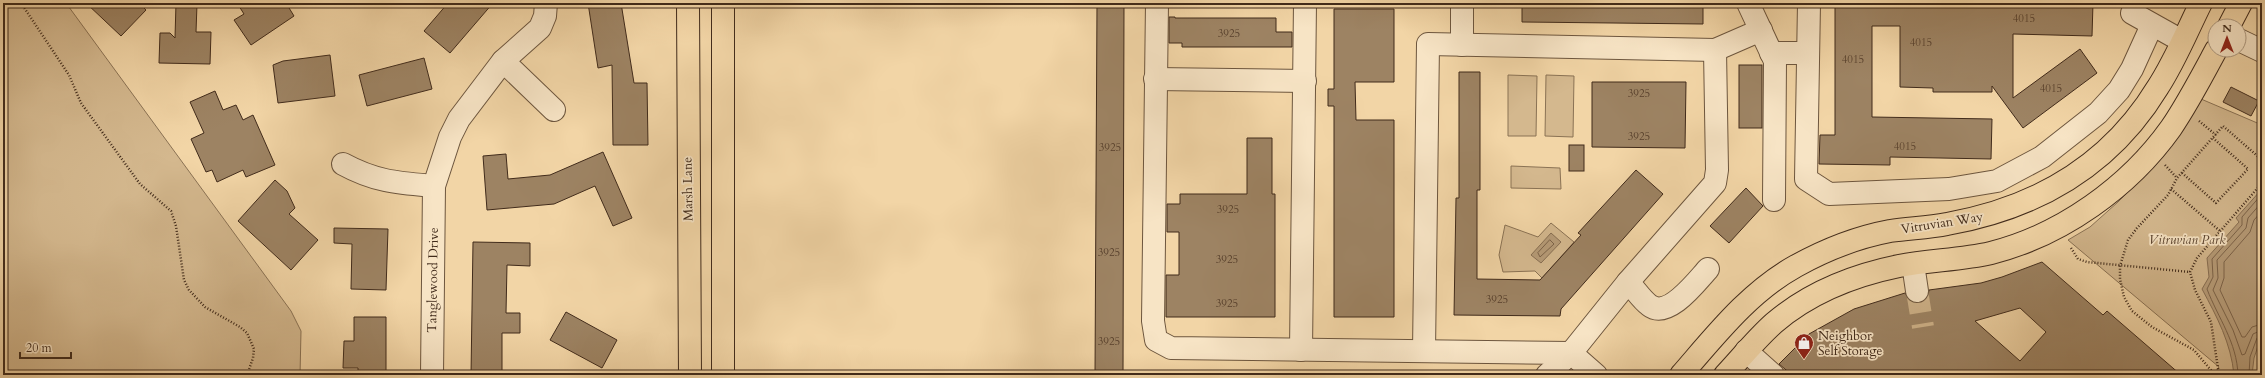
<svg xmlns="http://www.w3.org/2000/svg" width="2265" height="378" viewBox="0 0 2265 378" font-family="Cardo,serif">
  <rect width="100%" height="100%" fill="#f2d5a6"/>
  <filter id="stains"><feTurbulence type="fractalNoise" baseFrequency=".005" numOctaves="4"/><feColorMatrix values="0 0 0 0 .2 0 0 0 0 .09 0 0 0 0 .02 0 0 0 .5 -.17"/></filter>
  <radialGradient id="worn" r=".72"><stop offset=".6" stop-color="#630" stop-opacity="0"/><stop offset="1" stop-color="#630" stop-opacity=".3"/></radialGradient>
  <g fill="#d4b88e" stroke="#8a7254">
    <path d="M3 3H66L291 311 301 331 300 375H3Z"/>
    <path d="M1508 75 1537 76 1536 136H1508Z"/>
    <path d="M1546 75 1574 76 1573 137 1545 136Z"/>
    <path d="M2201 99 2262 125V375H2213L2219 367 2068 240 2090 227 2118 202 2166 153Z"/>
    <path d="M1511 166 1560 168 1561 189 1511 188Z"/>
    <path d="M1551 223 1574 242 1542 278 1535 271 1503 272 1499 255 1505 225 1538 237Z"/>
  </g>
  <g fill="#b69b77" stroke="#876e52">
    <path d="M2261 190 2262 334 2254 358 2252 375H2234C2231 343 2217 317 2202 289L2209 277 2207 258 2239 222 2236 218Z"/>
    <path d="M1551 233 1561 242 1541 263 1531 255Z"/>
  </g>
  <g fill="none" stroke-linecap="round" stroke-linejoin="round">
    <g stroke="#7c6349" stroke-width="1">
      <path d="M2262 202 2248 218 2246 228 2217 260 2218 278 2213 290 2233 330 2242 355 2245 354 2253 334 2262 330"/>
      <path d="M2262 211 2254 220 2250 232 2224 262V278L2220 290 2242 337H2245L2252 327 2262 324"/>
      <path d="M1550 240 1554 244 1540 257 1538 253Z"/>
      <path d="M2238 375C2237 342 2218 318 2207 289L2213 277 2212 259 2242 225V217L2262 194"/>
      <path d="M2249 375 2250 357 2257 338 2262 335"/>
    </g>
  </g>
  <g fill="#9d8363" stroke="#412b1b" fill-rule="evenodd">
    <path d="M86 3H139L146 10 121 36Z"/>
    <path d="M176 3 197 4 196 32H211L210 64 159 63 160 33H170L175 38Z"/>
    <path d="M237 3H286L294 16 251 45 234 20 244 14Z"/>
    <path d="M448 3H493L450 53 424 31Z"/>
    <path d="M588 3H621L634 83H647L648 145H613L612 65 598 68Z"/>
    <path d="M1097 3H1124L1123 375H1095Z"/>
    <path d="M1522 3H1703V24L1522 22Z"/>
    <path d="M1835 3H2093L2092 36 2013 34V98L2080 49 2097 73 2023 128 1992 86V92H1933V88L1900 87V26H1872V117L1992 119 1991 159 1890 157V165L1819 164 1820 135H1835Z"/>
    <path d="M1334 9H1394V82H1355L1356 120H1394V317H1334V106H1328V89H1334Z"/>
    <path d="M1169 17H1175V18H1276V32H1292V47H1182V43H1169Z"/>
    <path d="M330 55 335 96 278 103 273 65 283 61Z"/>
    <path d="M424 58 432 89 367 106 359 75Z"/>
    <rect x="1739" y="65" width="23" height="63"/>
    <path d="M1459 72H1480V190H1477V279L1540 280 1581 235 1578 233 1636 170 1663 194 1561 309 1560 316 1454 315 1456 198H1459Z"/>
    <path d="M1592 82H1686L1685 148 1592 147Z"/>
    <path d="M2231 87 2259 101 2251 116 2223 102Z"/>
    <path d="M215 91 223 110 236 105 243 120 253 115 275 165 246 177 243 170 217 182 212 170 206 172 191 139 204 133 190 102Z"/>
    <path d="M1247 138H1272V194H1275V317H1166V275H1179V232H1167V204H1180V194H1247Z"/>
    <rect x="1569" y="145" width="15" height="26"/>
    <path d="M603 152 632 218 613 226 595 186 554 204 487 210 483 156 506 154 508 179 550 175Z"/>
    <path d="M275 180 287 191 295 208 289 214 318 240 291 270 238 221Z"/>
    <path d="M1746 188 1763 206 1729 243 1710 226Z"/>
    <path d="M334 228 388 229 386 290 351 289 352 244 334 243Z"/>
    <path d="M473 242 530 243V266L507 265 506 313H520V333H502V375H471Z"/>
    <path d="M2042 262 2103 315 2107 311 2181 375H1792L1779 364 1809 334 1854 309 1905 293 1912 302 1919 303 1928 296 1929 290 1981 283 2002 277ZM2020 308 2046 332 2020 361 1975 321Z"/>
    <path d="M566 312 617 340 602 368 550 340Z"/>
    <path d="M354 317H386V375H358V368H343L344 341H354Z"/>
  </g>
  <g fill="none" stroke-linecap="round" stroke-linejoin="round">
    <path stroke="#cfb38a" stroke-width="22" stroke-dasharray="22 11" stroke-linecap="butt" d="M1917 291 1923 327"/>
    <defs>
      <g id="minor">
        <path d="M1157 3 1153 321 1156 340 1171 348 1571 353 1628 282 1715 183 1717 170 1715 50"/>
        <path d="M1462 3V45"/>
        <path d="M1748 3 1775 61 1774 200"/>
        <path d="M1809 3 1806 179 1829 194 1949 189 1997 181 2042 157 2098 113 2119 90 2132 69 2152 25"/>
        <path d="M2132 13 2182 41"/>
        <path d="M2239 40 2262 51"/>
        <path d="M1771 53H1808"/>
        <path d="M503 61 554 110"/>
        <path d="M1155 79 1305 81"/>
        <path d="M343 164C376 182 399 183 434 186"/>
        <path d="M1913 264 1917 291"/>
        <path d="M1628 282C1635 289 1641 299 1649 305 1668 320 1696 282 1708 269"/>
        <path d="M1301 350 1305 3"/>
        <path d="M1424 351 1428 44 1715 50 1761 30"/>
        <path d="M1746 351 1773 375"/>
        <path d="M432 375 434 186 450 137 459 119 503 61 540 28 545 16 546 3"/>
        <path d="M1547 375 1571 353 1596 375"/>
      </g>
      <g id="major">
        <path d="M688 3 690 375"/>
        <path d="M2229 26 2241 3"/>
        <path d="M723 375V3"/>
        <path d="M1681 375C1715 336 1749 292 1796 266 1825 250 1858 237 1890 231 1909 228 1928 228 1947 224 2037 208 2110 166 2158 87 2175 61 2187 31 2201 3"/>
        <path d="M1725 375C1741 358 1756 339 1774 323 1809 293 1855 275 1899 266 1930 260 1961 260 1991 253 2062 235 2129 187 2171 128 2188 103 2202 76 2216 50"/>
      </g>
    </defs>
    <use href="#minor" stroke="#6d563e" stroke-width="24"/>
    <use href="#major" stroke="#412b1b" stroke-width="24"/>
    <g stroke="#412b1b" stroke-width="2.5" stroke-dasharray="1 2" stroke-linecap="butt">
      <path d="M21 3 69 75 81 103 140 184 171 211 176 226 184 280 189 290 205 307 240 327 247 333 254 349 253 358 247 375"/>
      <path d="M2199 121 2216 135"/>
      <path d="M2165 165 2177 178"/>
      <path d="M2182 173 2216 203 2248 169 2213 138"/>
      <path d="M2171 189 2220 231"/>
      <path d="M2071 248 2078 259 2087 262 2190 272"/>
      <path d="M2215 375 2194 350 2152 327 2132 311 2124 297 2120 279V266L2128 240 2137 228 2168 195 2177 178 2223 126 2262 160"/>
      <path d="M2219 375 2211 322 2195 290 2190 272 2197 258 2262 183"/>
    </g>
    <use href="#minor" stroke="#f7e4c5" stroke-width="22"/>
    <use href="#major" stroke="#f2d5a6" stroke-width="22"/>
  </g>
  <defs>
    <symbol id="shop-pin" viewBox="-11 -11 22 30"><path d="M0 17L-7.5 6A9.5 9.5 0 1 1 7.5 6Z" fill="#8f2418" stroke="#f7e4c5"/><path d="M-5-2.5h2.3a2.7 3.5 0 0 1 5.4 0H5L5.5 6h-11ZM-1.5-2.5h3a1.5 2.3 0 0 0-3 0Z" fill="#fff"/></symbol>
  </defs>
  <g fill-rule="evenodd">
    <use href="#shop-pin" x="1793" y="332" width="22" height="30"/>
  </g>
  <g text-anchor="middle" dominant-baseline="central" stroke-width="3.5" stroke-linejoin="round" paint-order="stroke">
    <g font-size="11" fill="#58412d">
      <text x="2024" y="18">4015</text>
      <text x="1229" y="33">3925</text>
      <text x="1921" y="42">4015</text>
      <text x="1853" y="59">4015</text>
      <text x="2051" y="88">4015</text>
      <text x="1639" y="93">3925</text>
      <text x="1639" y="136">3925</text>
      <text x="1905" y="146">4015</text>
      <text x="1110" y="147">3925</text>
      <text x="1228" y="209">3925</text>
      <text x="1109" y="252">3925</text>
      <text x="1227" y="259">3925</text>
      <text x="1497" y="299">3925</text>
      <text x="1227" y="303">3925</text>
      <text x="1109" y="341">3925</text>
    </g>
    <g font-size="13" fill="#412b1b" stroke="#f7e4c5">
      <text transform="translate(688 189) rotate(-91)">Marsh Lane</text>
      <text transform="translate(1942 223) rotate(-9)">Vitruvian Way</text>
      <text transform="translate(433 280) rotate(-89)">Tanglewood Drive</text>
    </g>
    <g font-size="13" font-style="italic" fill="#5e4732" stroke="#f7e4c5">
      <text x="2187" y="240">Vitruvian Park</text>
    </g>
    <g font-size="13" fill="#412b1b" stroke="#f7e4c5" text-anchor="start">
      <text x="1818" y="336">Neighbor<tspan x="1818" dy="15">Self Storage</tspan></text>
    </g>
  </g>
  <rect width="2265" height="378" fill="none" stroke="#f2d5a6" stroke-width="16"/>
  <rect x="4" y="4" width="2257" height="370" fill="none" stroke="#412b1b" stroke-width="2"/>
  <rect x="8" y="8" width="2249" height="362" fill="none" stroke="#412b1b"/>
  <g transform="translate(2227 38)"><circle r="19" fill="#f7e4c5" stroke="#ae9a81"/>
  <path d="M0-3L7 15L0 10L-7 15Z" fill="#8f2418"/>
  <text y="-6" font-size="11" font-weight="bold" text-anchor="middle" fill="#412b1b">N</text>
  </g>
  <path d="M20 352v6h51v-6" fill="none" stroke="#412b1b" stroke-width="2"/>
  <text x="26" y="352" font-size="12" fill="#412b1b" stroke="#f7e4c5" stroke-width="3" paint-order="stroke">20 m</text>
  <rect width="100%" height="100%" filter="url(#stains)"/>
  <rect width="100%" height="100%" fill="url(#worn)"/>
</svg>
